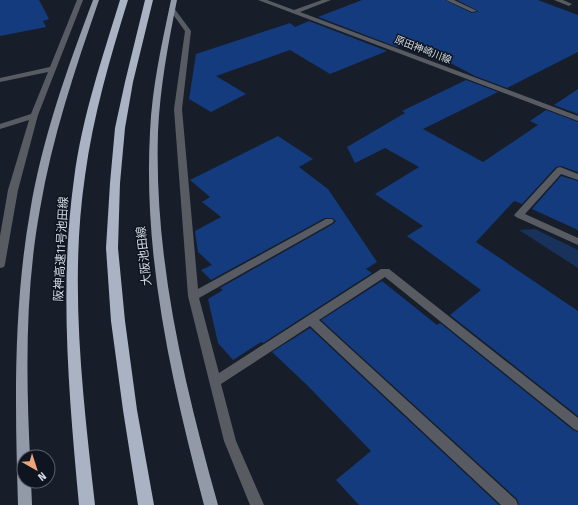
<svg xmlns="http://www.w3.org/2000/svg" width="578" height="505" viewBox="0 0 578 505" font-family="'Fira Sans Condensed','Noto Sans JP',sans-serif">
  <rect width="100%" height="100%" fill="#171e2a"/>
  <path fill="#18325b" d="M535 229 578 250V268L519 230Z"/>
  <g fill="#133b7d">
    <path d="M0 0H39L49 19 43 21 46 27 0 36Z"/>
    <path d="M362 0H445L472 13 477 12 478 11 457 0H538L578 15V52L507 88 475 76 416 45 406 43 397 47 318 17Z"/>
    <path d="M309 21 387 51 330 74 290 50 216 76 246 94 211 112 189 99 196 54 290 23 295 27Z"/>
    <path d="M466 80 498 92 423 129 483 162 538 125 530 121 546 110 578 122V172L561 166 556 167 522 204 514 201 476 242 578 311V416L450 315 481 290 407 236 423 226 375 194 419 167 385 148 355 163 347 147 405 113 402 111Z"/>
    <path d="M578 89V114L554 105Z"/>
    <path d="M278 136 313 159 299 167 328 189 377 262 366 269 372 273 263 343 261 342 233 360 218 343 208 299 223 290 220 288 333 224 336 221 332 218H325L211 280 201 270 212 265 198 252 195 231 221 217 202 202 210 197 190 180Z"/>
    <path d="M561 176 578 181V230L532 209Z"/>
    <path d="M382 281 437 325 440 323 573 430 578 432V505H519L517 499 321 320Z"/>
    <path d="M310 328 499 505H359L336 480 371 451 308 386 272 352Z"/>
  </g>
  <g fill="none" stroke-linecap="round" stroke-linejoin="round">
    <g fill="#585c62" fill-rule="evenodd">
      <path d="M77 0H83L38 115 18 190 5 264 4 267 0 268V236L8 190 29 120 0 129V124L31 114 48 72 0 82V78L50 67Z"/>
      <path d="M258 0H267L294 10 322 0H331L300 12 578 116V121Z"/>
      <path d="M446 0H454L477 11 472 12Z"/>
      <path d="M554 0H563L572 4 569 6Z"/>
      <path d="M170 8H174L191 31 182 109 198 289 326 219H332L334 221 332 223 199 298 219 373 381 269H389L578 418V431L574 429 385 277 319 320 516 500 518 505H501L310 326 221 384 236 441 264 505H250L224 441 188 296 174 109 185 31 169 9Z"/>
      <path d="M560 167 578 174V180L561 174 525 214 578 238V245L516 217 514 215 557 168Z"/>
    </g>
    <g fill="#929aa8" fill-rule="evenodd">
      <path d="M93 0H99C75 69 52 138 40 209 25 291 26 375 30 457H24V481H31L32 505H18C15 407 13 309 30 212 42 139 67 69 93 0Z"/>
      <path d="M171 0H177C168 44 160 88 158 132 154 260 184 383 218 505H204C172 383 143 259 150 132 152 87 162 43 171 0Z"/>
    </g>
    <g fill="#a9b3c3" fill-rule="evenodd">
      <path d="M120 0H128C110 58 93 116 85 176 69 285 83 397 95 505H79C69 396 59 287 74 179 82 117 102 59 120 0Z"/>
      <path d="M145 0H153L133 82 125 128 120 183 118 248 125 321 137 410 154 505H138L123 410 111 321 106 248 110 183 115 128 125 82Z"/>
    </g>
  </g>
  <g text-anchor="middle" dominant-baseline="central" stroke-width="3" stroke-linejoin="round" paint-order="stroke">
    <g font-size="10" fill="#d4d9e1" stroke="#0e1520">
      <text transform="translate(423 50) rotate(21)">原田神崎川線</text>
    </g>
    <g font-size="12" fill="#d4d9e1" stroke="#0e1520">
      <text transform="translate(61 249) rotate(-87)">阪神高速11号池田線</text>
      <text transform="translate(144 256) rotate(-96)">大阪池田線</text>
    </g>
  </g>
  <g transform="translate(36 469) rotate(141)"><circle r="19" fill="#0e1520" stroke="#5d636d"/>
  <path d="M0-3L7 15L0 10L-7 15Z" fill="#efa378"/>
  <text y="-6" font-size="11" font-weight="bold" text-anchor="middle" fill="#d4d9e1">N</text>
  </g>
</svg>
